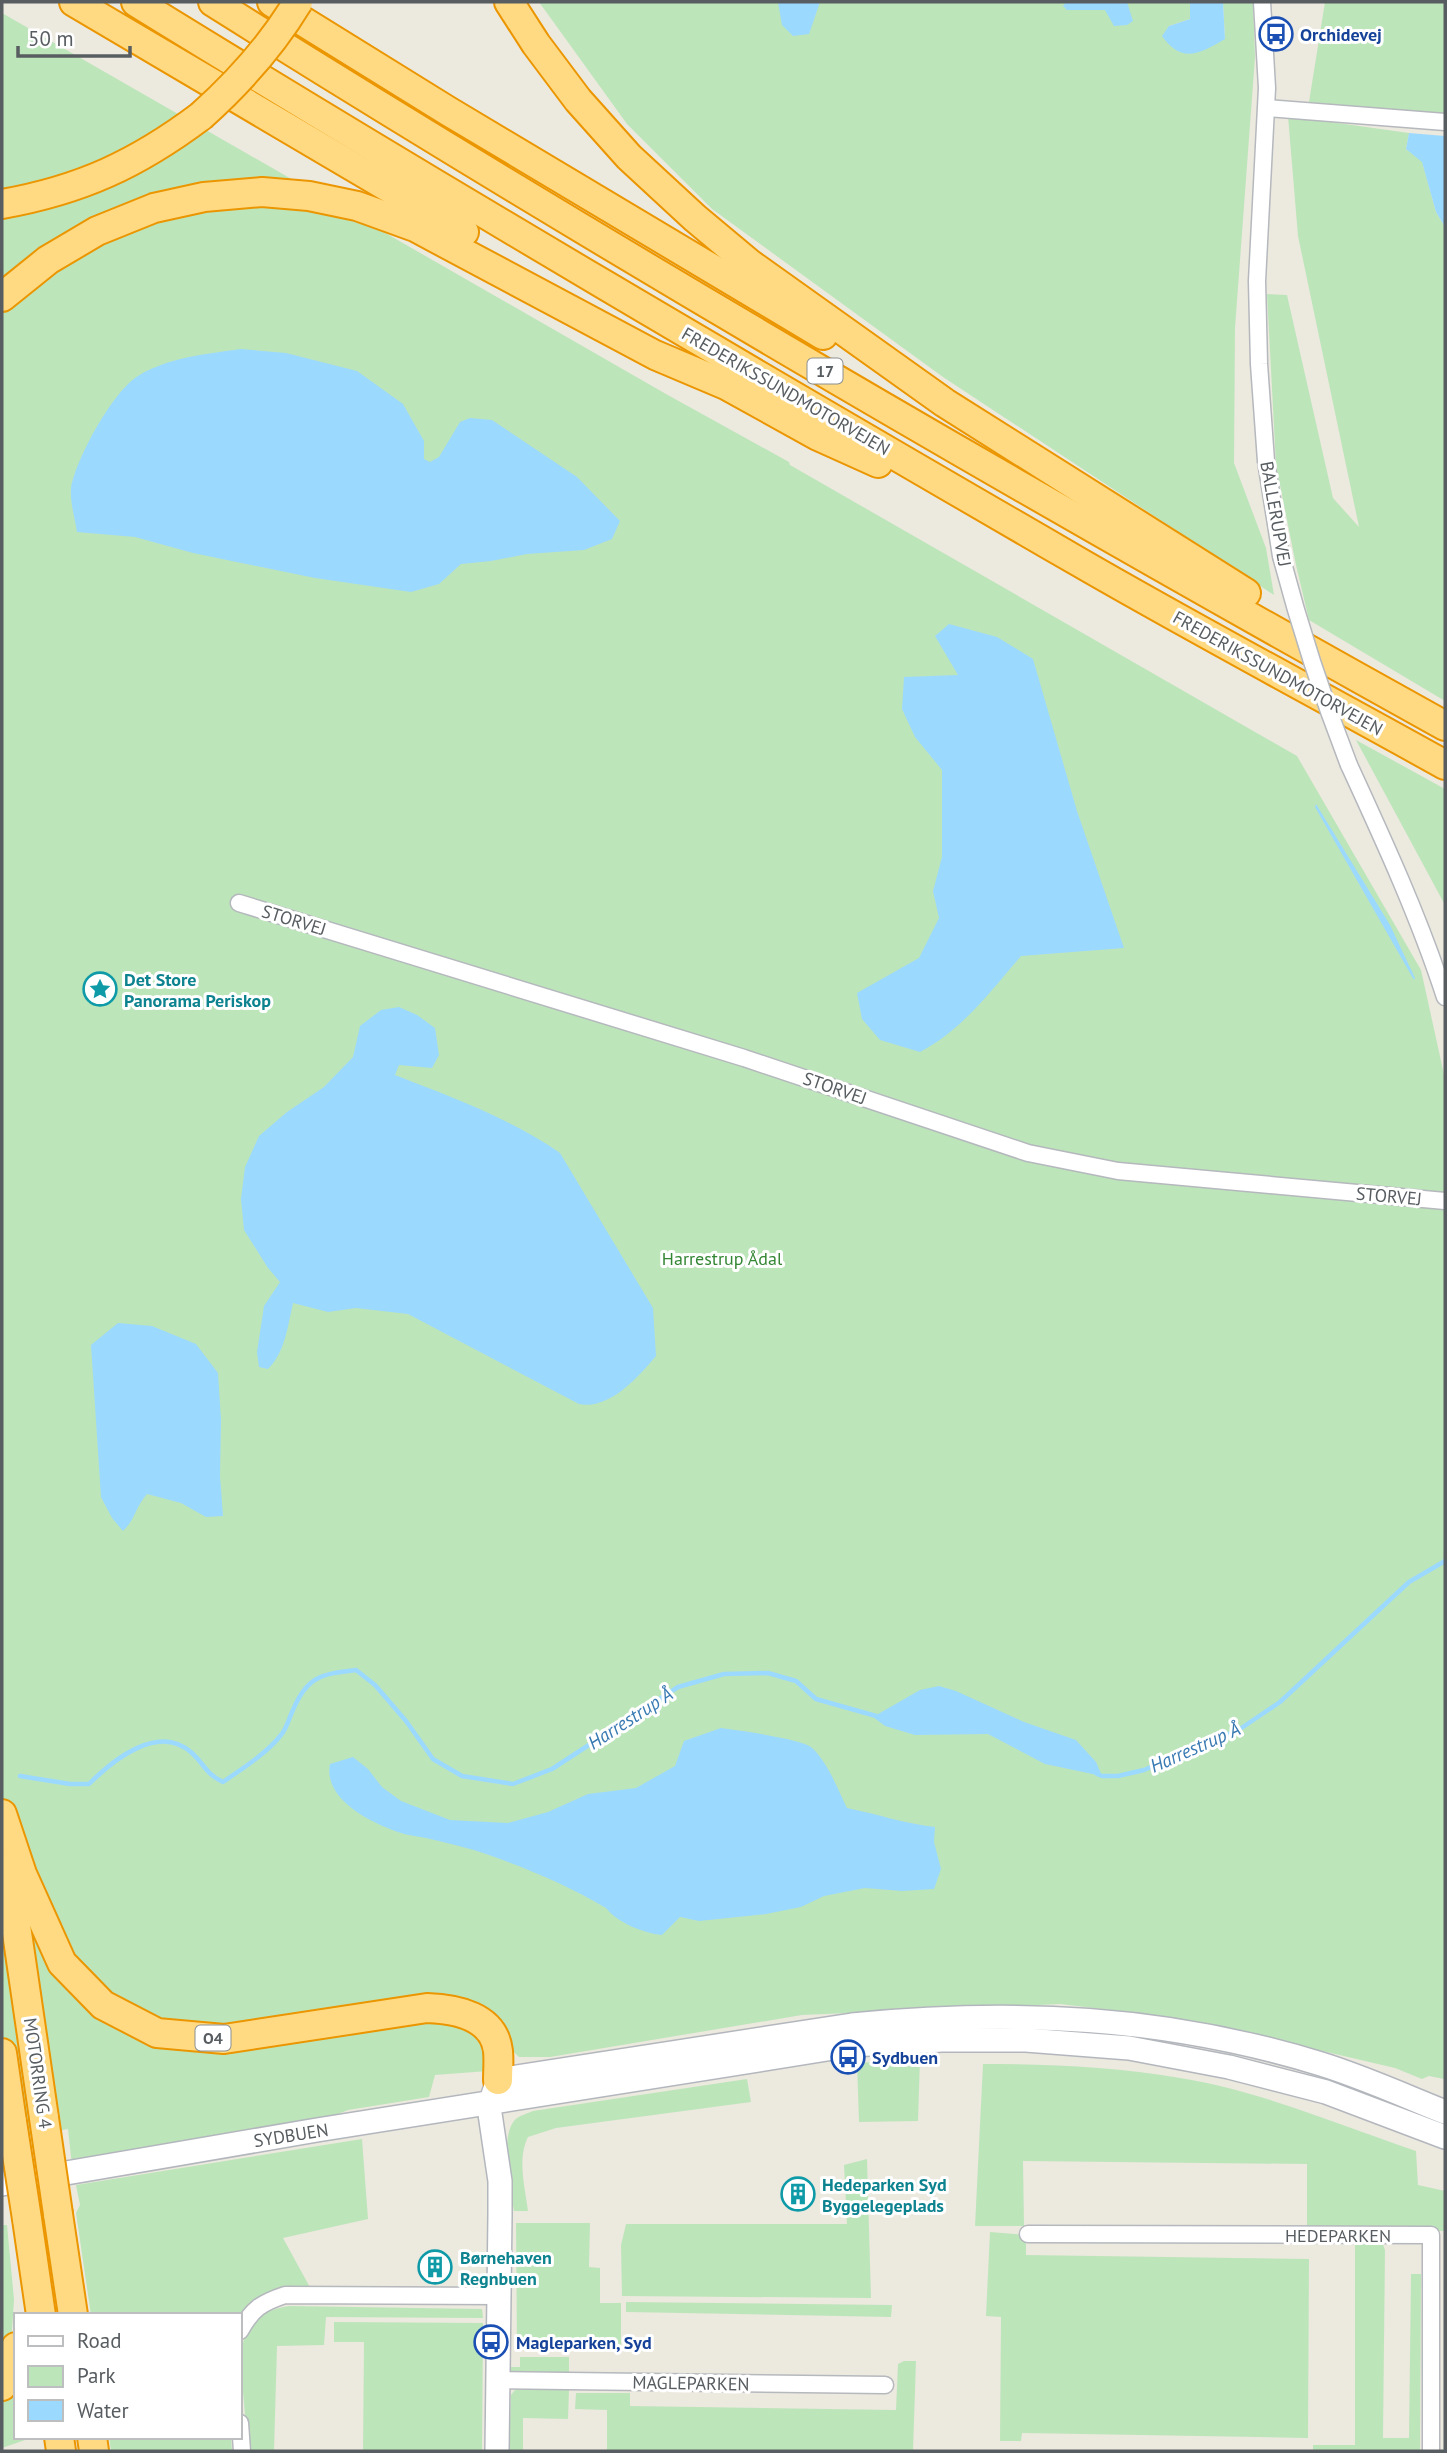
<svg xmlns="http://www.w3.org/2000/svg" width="1447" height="2453" viewBox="0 0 1447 2453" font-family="'PT Sans',sans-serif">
  <rect width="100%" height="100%" fill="#ece9df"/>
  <g fill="#bde5ba">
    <path d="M539 2H1190V19L1169 26 1225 39 1223 2H1253L1255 57 1235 328 1234 463 1266 548 1274 595 943 377 712 209 627 124Z"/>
    <path d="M1325 2H1445V116L1309 102Z"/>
    <path d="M2 13 666 394 789 462 790 465 1297 756 1421 970 1445 1079 1444 2079 1429 2076 1422 2079 1395 2068 1262 2037 1136 2013 1060 2004 802 2015 550 2057H519L509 2047 483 2051 488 2071 435 2075 429 2097 348 2110 323 2120 72 2166 68 2129 2 2140Z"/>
    <path d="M1288 116 1409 133 1406 149 1422 161 1436 212 1445 227V701L1309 620 1296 565 1276 465 1267 294 1287 295 1333 498 1359 527 1298 236Z"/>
    <path d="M1356 740 1445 789V905Z"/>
    <path d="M920 2059 918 2121 859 2122 857 2063Z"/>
    <path d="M983 2064C1048 2064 1115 2067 1180 2078 1261 2091 1339 2125 1416 2151L1418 2185 1445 2191V2231L1307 2228V2164L1023 2161 1024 2226H975Z"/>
    <path d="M747 2079 751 2102 556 2128 528 2137C517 2159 525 2187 528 2211H514C511 2189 498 2133 517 2118 521 2115 529 2113 533 2111Z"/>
    <path d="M362 2139 368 2219 283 2238 312 2291C305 2290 296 2287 289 2287 272 2289 248 2301 240 2316L91 2315 76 2213 80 2205 76 2185Z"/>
    <path d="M867 2159 871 2298 622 2296 621 2245 626 2224H847L844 2165Z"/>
    <path d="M516 2223H590L589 2267 600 2268V2303H621V2349L517 2347Z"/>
    <path d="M2 2225H7L14 2300 11 2345 2 2370Z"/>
    <path d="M990 2232 1026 2235V2255L1309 2259 1308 2438 1022 2433 1021 2441H1000L1001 2317 986 2316Z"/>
    <path d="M1355 2241 1382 2242 1385 2250 1383 2438H1409L1411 2274H1421L1420 2451H1313V2445H1355Z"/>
    <path d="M626 2303V2302L892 2305 891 2317 626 2312Z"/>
    <path d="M289 2306 482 2309 483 2318 326 2317 324 2345 277 2346 274 2451H248C246 2431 245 2412 243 2392 239 2349 237 2314 289 2306Z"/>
    <path d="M334 2322 483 2323 482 2451H363L364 2342H334Z"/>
    <path d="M520 2357H569V2378L511 2375 510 2367H520Z"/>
    <path d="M904 2361H916L913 2451H607V2410L575 2409 576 2393H630V2406L896 2410 898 2364Z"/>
    <path d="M16 2378V2437L31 2438 2 2448V2401Z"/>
    <path d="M515 2390H569L568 2419 523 2418V2451H509L511 2395Z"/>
    <path d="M109 2437H231L232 2451H111Z"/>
  </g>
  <g fill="#9cd9ff">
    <path d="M778 2H820L809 34 793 36 782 25Z"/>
    <path d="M1066 2H1127L1133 21 1127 25 1114 26 1105 10H1067L1063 6Z"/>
    <path d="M1190 2H1223L1225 39C1199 54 1182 64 1162 36L1169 26 1190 19Z"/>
    <path d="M1409 133 1445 136V227L1436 212 1422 162 1406 149Z"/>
    <path d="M241 349 286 353 357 371 403 404 424 441V459L430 462 439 457 460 422 470 418 492 420 577 477 620 521 612 539 584 550 527 554 491 561 461 564 439 584 411 592 315 578 193 553 135 537 77 532C75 519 70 502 71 489 75 460 113 391 138 376 169 357 206 354 241 349Z"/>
    <path d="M949 624 997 637 1033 659 1077 811 1124 948 1021 956C990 992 962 1030 920 1052L880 1040 862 1019 857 993 919 958 939 918 933 891 942 857V770L915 737 902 709 904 677 958 675 935 636Z"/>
    <path d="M1316 804 1390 925 1415 978 1414 980 1315 807Z"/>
    <path d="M399 1007 417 1015 435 1028 439 1055 432 1068 399 1065 395 1075C449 1096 512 1119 560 1153L653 1308 656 1356C638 1377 610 1410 579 1404L408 1314 356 1308 328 1312 293 1303C288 1325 285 1353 268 1369L259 1367 257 1352 264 1306 280 1282 268 1268 244 1230 241 1199 245 1167 259 1136 287 1112 324 1087 353 1057 360 1026 381 1010Z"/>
    <path d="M118 1323 152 1326 196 1344 218 1373 221 1420 220 1476 223 1516 206 1517 181 1503 147 1494C136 1506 135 1520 123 1531L112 1518 101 1497 91 1345Z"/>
    <path d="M939 1686 956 1691 1024 1722 1076 1740 1096 1762 1102 1776 1045 1764 988 1734 915 1735 885 1726 873 1717 920 1690Z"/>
    <path d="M721 1728C737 1730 801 1739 811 1747 828 1762 837 1788 847 1808 877 1814 906 1824 935 1827L934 1842 941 1869 934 1889 902 1891 865 1888 824 1896 801 1907 766 1914 699 1921 680 1917 662 1935C643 1933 618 1923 606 1908 569 1886 529 1869 489 1855 469 1848 447 1843 426 1838 416 1836 405 1835 395 1831 368 1821 323 1798 330 1764L353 1757 368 1769 382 1787 401 1801 450 1820 508 1823 548 1812 588 1794 636 1788 675 1766 684 1741Z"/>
  </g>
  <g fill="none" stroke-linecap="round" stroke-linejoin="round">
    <g stroke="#9cd9ff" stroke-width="4.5">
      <path d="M1097 1774 1102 1776H1118L1144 1770 1240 1729 1280 1702 1409 1582 1445 1561"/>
      <path d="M20 1776 70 1784H89C114 1759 159 1723 192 1753 205 1765 205 1773 223 1782 243 1768 266 1754 281 1735 287 1728 289 1718 293 1710 307 1676 322 1674 356 1670L375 1685 406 1721 433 1759 462 1776 513 1784 552 1769 678 1687 724 1674 768 1673 796 1681 816 1699 876 1716"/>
    </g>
    <defs>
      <g id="street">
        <path d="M1262 2 1267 88 1257 281 1259 364 1266 461 1281 556"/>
        <path d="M1267 108 1445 122"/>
        <path d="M1349 765C1384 841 1419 917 1445 997"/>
        <path d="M239 903 744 1058 1028 1153 1118 1171 1445 1201"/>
        <path d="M1028 2234 1431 2235V2451"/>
        <path d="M240 2331C252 2309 261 2303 285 2295L501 2296"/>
        <path d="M498 2380 885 2385"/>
        <path d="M240 2423 242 2451"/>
      </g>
      <g id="secondary">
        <path d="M2 2184 317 2130 852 2045 942 2040H1026L1129 2048 1229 2067 1326 2092 1445 2137"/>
        <path d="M497 2451 500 2215V2181L489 2107 498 2080 852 2025C1014 2009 1165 2016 1321 2064 1363 2077 1405 2096 1445 2112"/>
      </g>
      <g id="highway">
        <path d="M74 2 464 232"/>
        <path d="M136 2C447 194 763 379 1079 562 1200 632 1323 697 1445 765"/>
        <path d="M213 2C616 255 1029 495 1445 726"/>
        <path d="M272 2 448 111 823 335"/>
        <path d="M509 2 536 44 578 100 629 157 695 218 750 264 945 403 1246 593"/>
        <path d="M2 204C81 190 137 164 201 116"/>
        <path d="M2 297 48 260 97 231 154 208 204 197 262 192 309 196 357 206 415 227 655 355 726 385 818 436 878 463"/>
        <path d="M2 1814 22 1874 62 1963 103 2005 157 2033 224 2039 427 2008C456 2009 494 2016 498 2051 499 2061 498 2071 498 2080"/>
        <path d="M7 1864 44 2118"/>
        <path d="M2 2053 12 2122"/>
        <path d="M58 2214 73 2315"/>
        <path d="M27 2219 41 2315"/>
        <path d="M2 2386 16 2347"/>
        <path d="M59 2437 61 2451"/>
        <path d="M92 2437 94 2451"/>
      </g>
    </defs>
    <use href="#street" stroke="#b5b8bd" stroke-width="19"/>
    <use href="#secondary" stroke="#b3b7bd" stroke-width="26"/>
    <use href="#highway" stroke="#eb9600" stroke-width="32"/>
    <use href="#street" stroke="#fff" stroke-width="16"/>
    <use href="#secondary" stroke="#fff" stroke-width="23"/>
    <use href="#highway" stroke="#ffda83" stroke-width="28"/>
    <defs>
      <path id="street-bridge" d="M1281 556C1300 628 1322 696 1349 765"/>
      <g id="highway-bridge">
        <path d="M201 116C239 82 272 45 298 2"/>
        <path d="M44 2118 58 2214"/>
        <path d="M12 2122 27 2219"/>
      </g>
    </defs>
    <use href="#street-bridge" stroke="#b5b8bd" stroke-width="19" stroke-linecap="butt"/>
    <use href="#highway-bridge" stroke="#eb9600" stroke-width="32" stroke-linecap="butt"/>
    <use href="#street-bridge" stroke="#fff" stroke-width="16"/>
    <use href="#highway-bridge" stroke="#ffda83" stroke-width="28"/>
  </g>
  <defs>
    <symbol id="bus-ring" viewBox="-11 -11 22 22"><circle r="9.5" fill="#fff" stroke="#1a4fb4" stroke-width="1.5"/><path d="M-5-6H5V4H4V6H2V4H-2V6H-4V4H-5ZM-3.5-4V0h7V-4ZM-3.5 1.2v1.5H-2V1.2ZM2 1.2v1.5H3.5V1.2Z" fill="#1a4fb4"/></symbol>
    <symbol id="sight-ring" viewBox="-11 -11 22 22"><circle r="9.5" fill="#fff" stroke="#0f9aa8" stroke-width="1.5"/><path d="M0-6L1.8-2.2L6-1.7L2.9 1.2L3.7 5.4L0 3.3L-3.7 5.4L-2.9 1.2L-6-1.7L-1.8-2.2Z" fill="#0f9aa8"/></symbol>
    <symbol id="building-ring" viewBox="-11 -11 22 22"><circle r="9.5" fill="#fff" stroke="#0f9aa8" stroke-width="1.5"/><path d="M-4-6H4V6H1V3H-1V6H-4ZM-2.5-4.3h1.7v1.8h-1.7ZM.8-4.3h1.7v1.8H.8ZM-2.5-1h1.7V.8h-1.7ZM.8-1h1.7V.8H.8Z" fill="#0f9aa8"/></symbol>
  </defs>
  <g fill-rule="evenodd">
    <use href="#bus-ring" x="1257" y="15" width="38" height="38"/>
    <use href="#sight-ring" x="81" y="970" width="38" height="38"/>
    <use href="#bus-ring" x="829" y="2038" width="38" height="38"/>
    <use href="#building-ring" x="779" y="2175" width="38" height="38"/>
    <use href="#building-ring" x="416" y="2248" width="38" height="38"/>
    <use href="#bus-ring" x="472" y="2323" width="38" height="38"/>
  </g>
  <g text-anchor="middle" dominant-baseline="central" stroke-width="6" stroke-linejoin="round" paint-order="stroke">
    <g fill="#fff" stroke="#8a8e90" stroke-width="2">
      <rect x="807.5" y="358.5" width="35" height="25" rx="5"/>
      <rect x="195.5" y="2025.5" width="35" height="25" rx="5"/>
    </g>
    <g font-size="16" font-weight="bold" fill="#585d61">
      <text x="825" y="371">17</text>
      <text x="213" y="2038">O4</text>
    </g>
    <g font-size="18" font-weight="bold" fill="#164399" stroke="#fff" text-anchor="start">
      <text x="1300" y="34">Orchidevej</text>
      <text x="872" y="2057">Sydbuen</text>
      <text x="516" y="2342">Magleparken, Syd</text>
    </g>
    <g font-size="18" fill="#585d61" stroke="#fff">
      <text transform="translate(786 391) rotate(30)">FREDERIKSSUNDMOTORVEJEN</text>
      <text transform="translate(1276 514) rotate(80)">BALLERUPVEJ</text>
      <text transform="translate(1278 673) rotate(29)">FREDERIKSSUNDMOTORVEJEN</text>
      <text transform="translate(294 920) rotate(17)">STORVEJ</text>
      <text transform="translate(835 1088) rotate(19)">STORVEJ</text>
      <text transform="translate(1389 1196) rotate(5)">STORVEJ</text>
      <text transform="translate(38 2073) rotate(82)">MOTORRING 4</text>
      <text transform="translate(291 2135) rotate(-9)">SYDBUEN</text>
      <text x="1338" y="2235">HEDEPARKEN</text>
      <text transform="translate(691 2383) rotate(1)">MAGLEPARKEN</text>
    </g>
    <g font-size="18" font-weight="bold" fill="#0d838f" stroke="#fff" text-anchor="start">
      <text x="124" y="979">Det Store<tspan x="124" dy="21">Panorama Periskop</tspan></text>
      <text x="822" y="2184">Hedeparken Syd<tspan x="822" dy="21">Byggelegeplads</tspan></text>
      <text x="460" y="2257">Børnehaven<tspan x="460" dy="21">Regnbuen</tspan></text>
    </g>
    <g font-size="18" fill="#338633" stroke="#fff">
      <text x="722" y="1258">Harrestrup Ådal</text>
    </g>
    <g font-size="19" font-style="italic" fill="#397ab2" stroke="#fff">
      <text transform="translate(630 1718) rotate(-33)">Harrestrup Å</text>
      <text transform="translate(1195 1747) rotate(-24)">Harrestrup Å</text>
    </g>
  </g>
  <rect width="1447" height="2453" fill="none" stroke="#585d61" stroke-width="7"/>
  <rect x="14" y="2313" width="228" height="126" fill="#ffffff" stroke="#bcbec0" stroke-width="2"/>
  <rect x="28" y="2336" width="35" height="10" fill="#ffffff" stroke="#bcbec0" stroke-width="2"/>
  <text x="77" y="2348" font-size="21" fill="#585d61">Road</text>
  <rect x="28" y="2366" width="35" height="21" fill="#bde5ba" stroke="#bcbec0" stroke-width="2"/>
  <text x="77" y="2383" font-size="21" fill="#585d61">Park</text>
  <rect x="28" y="2400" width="35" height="21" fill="#9cd9ff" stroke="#bcbec0" stroke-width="2"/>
  <text x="77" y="2418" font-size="21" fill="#585d61">Water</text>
  <path d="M18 46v10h112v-10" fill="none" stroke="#585d61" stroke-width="3.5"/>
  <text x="28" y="46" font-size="21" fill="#585d61" stroke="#ffffff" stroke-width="5" paint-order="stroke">50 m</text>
</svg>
